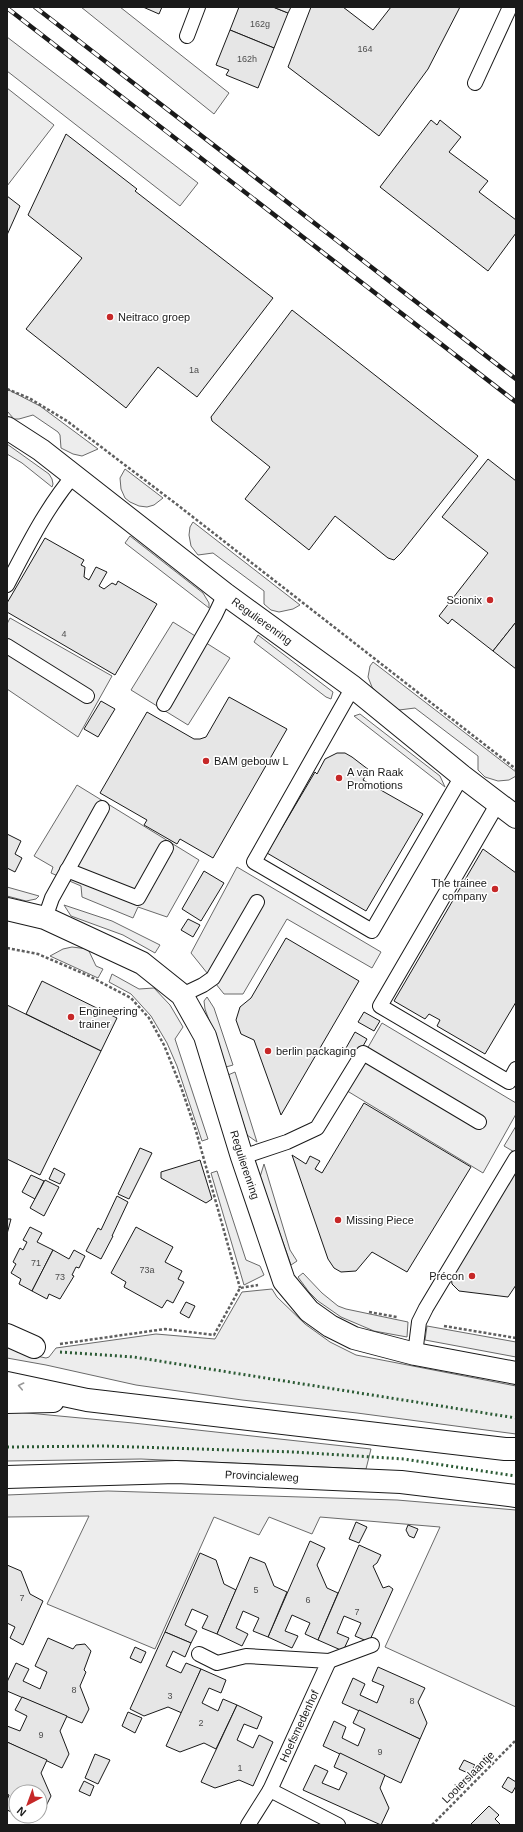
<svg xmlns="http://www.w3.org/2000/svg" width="523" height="1832" viewBox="0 0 523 1832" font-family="Helvetica,sans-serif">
  <rect width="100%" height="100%" fill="#fff"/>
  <g fill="#ededed" stroke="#6a6a6a">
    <path d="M81 7H120L229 93 214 114Z"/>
    <path d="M7 37 198 183 180 206 7 71Z"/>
    <path d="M7 88 54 125 7 186Z"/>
    <path d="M7 389 40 406 98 449 82 456 73 454 61 448 60 435 58 432 33 415 19 419H14L7 411Z"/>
    <path d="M7 444 49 474 52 479 53 484 52 487 22 463 7 454Z"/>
    <path d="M125 469 163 498 154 505 147 507 139 506 130 502 125 498 121 489 120 478Z"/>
    <path d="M193 522 300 605 293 609 279 612 271 610 264 604V591L213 553 198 555 191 546 189 535 190 527Z"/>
    <path d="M130 536 203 593 209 603V608L125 543Z"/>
    <path d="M10 618 112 676 78 737 7 689V624Z"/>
    <path d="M173 622 230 658 188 725 131 690Z"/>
    <path d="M258 635 333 692 331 699 326 697 254 642Z"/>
    <path d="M373 662 516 772V776L509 780 498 781 485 777 478 770V756L415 708 399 710 378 694 372 687 368 677 370 666Z"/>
    <path d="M360 714 440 776 445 787 354 716Z"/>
    <path d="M77 785 199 860 167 917 138 907 133 918 82 897 81 886 51 873 53 867 34 856Z"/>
    <path d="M237 867 381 952 372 968 287 919 243 994H224L191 953Z"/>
    <path d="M7 887 39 896 36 899 26 901 7 896Z"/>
    <path d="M64 905 112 921 160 945 155 953 123 935 71 916Z"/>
    <path d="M72 947 88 949 96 966 103 969 98 978 50 956 63 949Z"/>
    <path d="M112 974 139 989 154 988 170 1005 183 1027 175 1039 208 1139 202 1141 177 1066 167 1043 151 1016 131 994 109 982Z"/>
    <path d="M207 997 214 1008 233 1065 226 1067 205 1009 204 1001Z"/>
    <path d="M382 1023 516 1103V1114L483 1173 344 1089Z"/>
    <path d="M235 1072 257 1142 247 1135 228 1075Z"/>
    <path d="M516 1126V1153L504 1146Z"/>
    <path d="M264 1164 290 1250 297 1261 291 1265 260 1177Z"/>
    <path d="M217 1171 246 1260 260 1266 264 1275 244 1285 211 1173Z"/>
    <path d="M303 1273 322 1293 338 1306 346 1309 408 1322 407 1337 374 1331 341 1317 318 1301 309 1292 298 1277Z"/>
    <path d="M272 1289 277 1297 305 1324 330 1342 356 1355 516 1386V1434L357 1413 242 1400 136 1385 46 1365 7 1358V1344L17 1352 46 1358 49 1357 56 1348 156 1334 215 1339 242 1292Z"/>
    <path d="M427 1326 516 1342V1357L425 1340Z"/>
    <path d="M7 1411 133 1423 371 1449 366 1469 141 1459 7 1461Z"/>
    <path d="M108 1491 397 1500 516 1510V1707L385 1647 440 1527 320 1517 312 1534 269 1517 259 1535 214 1517 155 1649 47 1604 89 1516 7 1517V1495Z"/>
  </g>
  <g fill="#e6e6e6" stroke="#1a1a1a">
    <path d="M143 7H162L159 14Z"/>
    <path d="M239 7H273L288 13 274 48 230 30Z"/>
    <path d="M273 7H291L288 13Z"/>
    <path d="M311 7H343L373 30 391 7H460L428 69 379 136 288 67Z"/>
    <path d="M230 30 274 48 258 88 226 75 229 70 216 65Z"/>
    <path d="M431 120 437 125 440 120 461 137 449 152 488 181 479 192 516 220V233L488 271 380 187Z"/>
    <path d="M66 134 137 189 135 191 273 298 197 397 158 367 126 408 26 329 82 258 28 215Z"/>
    <path d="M7 196 20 206 7 235Z"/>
    <path d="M292 310 478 456 401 553 394 560 388 558 335 516 309 550 245 499 270 467 212 421 211 417Z"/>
    <path d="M488 459 516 481V622L493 651 452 619 448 624 439 616 488 553 442 517Z"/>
    <path d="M45 538 84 560 81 565 85 567 84 577 89 580 96 567 107 572 99 586 104 589 112 583 116 585 118 581 157 604 115 675 7 612V603Z"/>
    <path d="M516 622V669L493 651Z"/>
    <path d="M229 697 287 729 213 858 180 839 177 844 144 825 147 820 100 793 147 712 194 739H200L206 737Z"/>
    <path d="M101 701 115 709 98 737 84 729Z"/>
    <path d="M337 753H345L352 757 369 770 363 780 423 814 366 911 267 853 315 772 317 774 325 759Z"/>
    <path d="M7 834 21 841 15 854 22 858 15 872 7 868Z"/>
    <path d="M483 849 516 873V1002L485 1054 437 1026 440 1020 429 1014 425 1019 394 1001Z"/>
    <path d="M204 871 224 883 201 921 182 909Z"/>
    <path d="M188 919 200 925 193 937 181 930Z"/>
    <path d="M286 938 359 981 281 1115 254 1040 241 1034 236 1020 240 1007 251 998Z"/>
    <path d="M42 981 117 1018 101 1051 26 1014Z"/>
    <path d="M7 1005 101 1051 40 1175 7 1159Z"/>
    <path d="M364 1012 380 1021 374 1031 358 1022Z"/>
    <path d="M355 1032 367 1039 358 1055 346 1048Z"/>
    <path d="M364 1103 471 1167 407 1272 372 1252 356 1271 341 1272 334 1268 328 1259 292 1155 306 1164 310 1156 320 1161 315 1169 322 1173Z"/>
    <path d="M140 1148 152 1153 129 1199 118 1194Z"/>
    <path d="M200 1160 212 1199 206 1203 161 1178V1172Z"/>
    <path d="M516 1166V1285L508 1297 459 1291 452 1284 451 1276Z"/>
    <path d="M54 1168 65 1174 60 1184 49 1179Z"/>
    <path d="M31 1175 44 1181 35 1199 22 1192Z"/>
    <path d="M45 1180 59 1187 44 1216 30 1208Z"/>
    <path d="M117 1196 128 1202 112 1236H113L101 1259 86 1251 98 1228 101 1230Z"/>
    <path d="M7 1219H11L7 1234Z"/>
    <path d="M30 1227 42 1233 37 1242 53 1250 32 1291 19 1284 21 1279 11 1273 16 1264 13 1262 20 1248 23 1250 27 1242 23 1240Z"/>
    <path d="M136 1227 173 1247 165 1262 182 1271 178 1279 184 1282 173 1303 167 1300 162 1308 124 1287 126 1282 111 1273Z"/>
    <path d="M53 1250 69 1259 74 1250 85 1256 79 1268 76 1267 72 1275 74 1276 60 1299 49 1294 47 1299 32 1291Z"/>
    <path d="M186 1302 195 1306 189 1318 180 1313Z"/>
    <path d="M356 1522 367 1527 359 1543 349 1539Z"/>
    <path d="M408 1525 418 1529 414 1538 409 1536 406 1530Z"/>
    <path d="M310 1541 325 1548 317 1565 327 1588 338 1593 318 1640 305 1634 310 1623 292 1615 285 1631 298 1636 292 1648 268 1637Z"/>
    <path d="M359 1545 381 1555 377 1563 373 1566 383 1588 389 1586 393 1589 369 1642 355 1636 361 1623 344 1616 337 1633 349 1638 343 1651 318 1640Z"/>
    <path d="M200 1553 216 1560 224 1584 236 1590 217 1634 202 1628 208 1616 192 1609 185 1625 197 1631 191 1643 165 1632Z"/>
    <path d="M250 1557 265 1563 274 1586 287 1592 268 1637 253 1631 259 1618 243 1611 236 1628 248 1634 242 1646 217 1634Z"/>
    <path d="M7 1565 21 1571 30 1594 43 1601 23 1645 10 1638 15 1627 7 1623Z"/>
    <path d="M165 1632 191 1643 185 1657 173 1651 166 1666 181 1673 186 1663 201 1669 182 1713 168 1707 144 1716 130 1709Z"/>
    <path d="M48 1638 73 1649 76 1645 85 1644 91 1651 84 1670 86 1672 80 1686 89 1709 82 1723 7 1691V1682L16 1663 29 1669 23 1681 40 1689 47 1672 35 1666Z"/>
    <path d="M135 1647 146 1652 141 1663 130 1658Z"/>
    <path d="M378 1667 425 1688 418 1702 427 1723 420 1739 342 1703 353 1678 365 1684 360 1695 377 1703 384 1686 372 1681Z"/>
    <path d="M201 1669 226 1680 221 1693 209 1688 202 1703 218 1711 223 1699 237 1705 216 1749 204 1743 180 1752 166 1746Z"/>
    <path d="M22 1697 67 1716 60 1731 69 1754 62 1768 7 1742V1726L20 1731 27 1716 15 1710Z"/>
    <path d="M237 1705 262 1717 257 1729 244 1724 237 1740 253 1748 259 1735 273 1742 253 1786 239 1780 215 1788 201 1782Z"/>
    <path d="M359 1710 420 1739 401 1783 323 1746 334 1721 346 1727 342 1738 358 1746 365 1729 353 1723Z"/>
    <path d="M128 1712 142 1718 135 1733 122 1726Z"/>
    <path d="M7 1742 47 1760 41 1773 51 1796 44 1810 40 1809V1792H16V1814L7 1810V1800L9 1795 7 1794Z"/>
    <path d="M340 1753 385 1775 380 1788 389 1808 381 1825 303 1790 315 1765 328 1771 322 1783 339 1790 347 1773 334 1767Z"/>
    <path d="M95 1754 110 1760 98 1784 85 1778Z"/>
    <path d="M464 1760 475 1765 470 1774 459 1769Z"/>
    <path d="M508 1777 516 1782V1786L512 1793 502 1787Z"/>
    <path d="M84 1781 94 1786 90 1796 79 1791Z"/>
    <path d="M489 1806 499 1815 495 1819 501 1825H470Z"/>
  </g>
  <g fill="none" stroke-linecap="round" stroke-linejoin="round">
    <defs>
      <g id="service">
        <path d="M187 36 198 7"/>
        <path d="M475 83 510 7"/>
        <path d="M7 585C27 547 46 508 74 475"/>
        <path d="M7 646 87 696"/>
        <path d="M353 687 254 862 372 931 462 776"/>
        <path d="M164 704 215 615 225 594"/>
        <path d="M498 803 380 1006 509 1082 516 1069"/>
        <path d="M67 870 138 898 166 848"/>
        <path d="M45 918 52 898 102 808"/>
        <path d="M182 995 203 985 213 978 257 902"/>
        <path d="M242 1157 287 1142 317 1128 363 1053 479 1122"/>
        <path d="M415 1354 419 1322 426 1308 516 1158"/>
        <path d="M199 1654 217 1663 246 1656 329 1661 270 1790 248 1825"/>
        <path d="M329 1661 372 1645"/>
        <path d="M270 1790 338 1825"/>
      </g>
      <g id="minor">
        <path id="s1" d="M7 428 41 450 225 594 353 687 462 776 516 817"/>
        <path id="s2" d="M7 909 45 918 142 963 182 995 205 1036 242 1157 284 1281 309 1311 330 1326 354 1338 415 1354 516 1373"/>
        <path d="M7 1335 34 1347"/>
        <path id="s3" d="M7 1477 176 1472 401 1482 516 1496"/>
      </g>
      <g id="tertiary">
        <path d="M7 1383 87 1400 505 1449H516"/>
        <path d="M7 1402 53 1401"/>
      </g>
    </defs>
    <use href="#service" stroke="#1a1a1a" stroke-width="16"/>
    <use href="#minor" stroke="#1a1a1a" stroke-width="24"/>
    <use href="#tertiary" stroke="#1a1a1a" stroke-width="24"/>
    <g stroke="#5f5f5f" stroke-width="2.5" stroke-dasharray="3 2" stroke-linecap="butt">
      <path d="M7 389 29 398 67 421 175 503 516 769"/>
      <path d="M7 948 38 954 87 975 131 998 149 1018 164 1045 181 1087 196 1131 240 1288"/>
      <path d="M369 1312 397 1317"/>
      <path d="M444 1326 516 1338"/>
      <path d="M60 1344 165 1329 214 1335 240 1288 258 1285"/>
      <path d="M432 1825 516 1740"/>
    </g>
    <use href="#service" stroke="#fff" stroke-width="14"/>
    <use href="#minor" stroke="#fff" stroke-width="22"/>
    <use href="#tertiary" stroke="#fff" stroke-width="22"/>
    <defs>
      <g id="rail">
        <path d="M35 7 516 379"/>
        <path d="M7 8 516 402"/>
      </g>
    </defs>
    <use href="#rail" stroke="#1a1a1a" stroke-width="4.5"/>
    <use href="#rail" stroke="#fff" stroke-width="3" stroke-dasharray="9" stroke-linecap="butt"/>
    <g stroke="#2b5a34" stroke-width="3" stroke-dasharray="2 3" stroke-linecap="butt">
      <path d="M60 1352 134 1357 516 1418"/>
      <path d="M7 1447 104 1446 294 1452 404 1459 516 1476"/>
    </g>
  </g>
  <defs><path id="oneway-chevron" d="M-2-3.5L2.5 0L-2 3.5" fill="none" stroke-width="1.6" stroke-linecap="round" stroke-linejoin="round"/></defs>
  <use stroke="#989898" href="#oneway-chevron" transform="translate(21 1386) rotate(-168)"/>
  <g fill="#c62828" stroke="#fff" stroke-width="1.5">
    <circle cx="110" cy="317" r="4"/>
    <circle cx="490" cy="600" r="4"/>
    <circle cx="206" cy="761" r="4"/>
    <circle cx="339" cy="778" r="4"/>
    <circle cx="495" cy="889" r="4"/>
    <circle cx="71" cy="1017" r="4"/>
    <circle cx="268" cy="1051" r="4"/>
    <circle cx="338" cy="1220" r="4"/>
    <circle cx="472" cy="1276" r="4"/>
  </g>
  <g text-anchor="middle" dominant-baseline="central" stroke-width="3" stroke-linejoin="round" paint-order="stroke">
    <g font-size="9" fill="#4d4d4d">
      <text x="260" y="24">162g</text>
      <text x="365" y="49">164</text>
      <text x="247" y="59">162h</text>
      <text x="194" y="370">1a</text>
      <text x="64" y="634">4</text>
      <text x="36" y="1263">71</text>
      <text x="147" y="1270">73a</text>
      <text x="60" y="1277">73</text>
      <text x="256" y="1590">5</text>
      <text x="22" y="1598">7</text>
      <text x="308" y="1600">6</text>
      <text x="357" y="1612">7</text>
      <text x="74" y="1690">8</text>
      <text x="170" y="1696">3</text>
      <text x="412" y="1701">8</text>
      <text x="201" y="1723">2</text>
      <text x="41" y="1735">9</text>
      <text x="380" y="1752">9</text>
      <text x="240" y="1768">1</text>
    </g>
    <g font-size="11" fill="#1a1a1a" stroke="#fff" text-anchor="start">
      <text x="118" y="317">Neitraco groep</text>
      <text x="482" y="600" text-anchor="end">Scionix</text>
      <text x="214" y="761">BAM gebouw L</text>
      <text x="347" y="772">A van Raak<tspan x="347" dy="13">Promotions</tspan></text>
      <text x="487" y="883" text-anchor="end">The trainee<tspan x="487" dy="13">company</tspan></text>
      <text x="79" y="1011">Engineering<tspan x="79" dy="13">trainer</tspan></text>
      <text x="276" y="1051">berlin packaging</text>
      <text x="346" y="1220">Missing Piece</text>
      <text x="464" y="1276" text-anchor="end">Précon</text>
    </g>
    <g font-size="11" fill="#1a1a1a" stroke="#fff">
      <text stroke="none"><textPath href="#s1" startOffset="320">Regulierenring</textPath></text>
      <text stroke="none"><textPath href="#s2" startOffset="379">Regulierenring</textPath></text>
      <text stroke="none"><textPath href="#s3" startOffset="255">Provincialeweg</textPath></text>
      <text transform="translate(299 1726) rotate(-65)">Hoefsmedenhof</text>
      <text transform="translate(468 1777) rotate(-45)">Looierslaantje</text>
    </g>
  </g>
  <rect width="523" height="1832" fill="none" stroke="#1a1a1a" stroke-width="16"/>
  <g transform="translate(28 1804) rotate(221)"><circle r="19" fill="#ffffff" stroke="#a3a3a3"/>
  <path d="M0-3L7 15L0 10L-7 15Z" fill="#c62828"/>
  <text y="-6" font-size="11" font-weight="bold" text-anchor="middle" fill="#1a1a1a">N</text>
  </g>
</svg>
